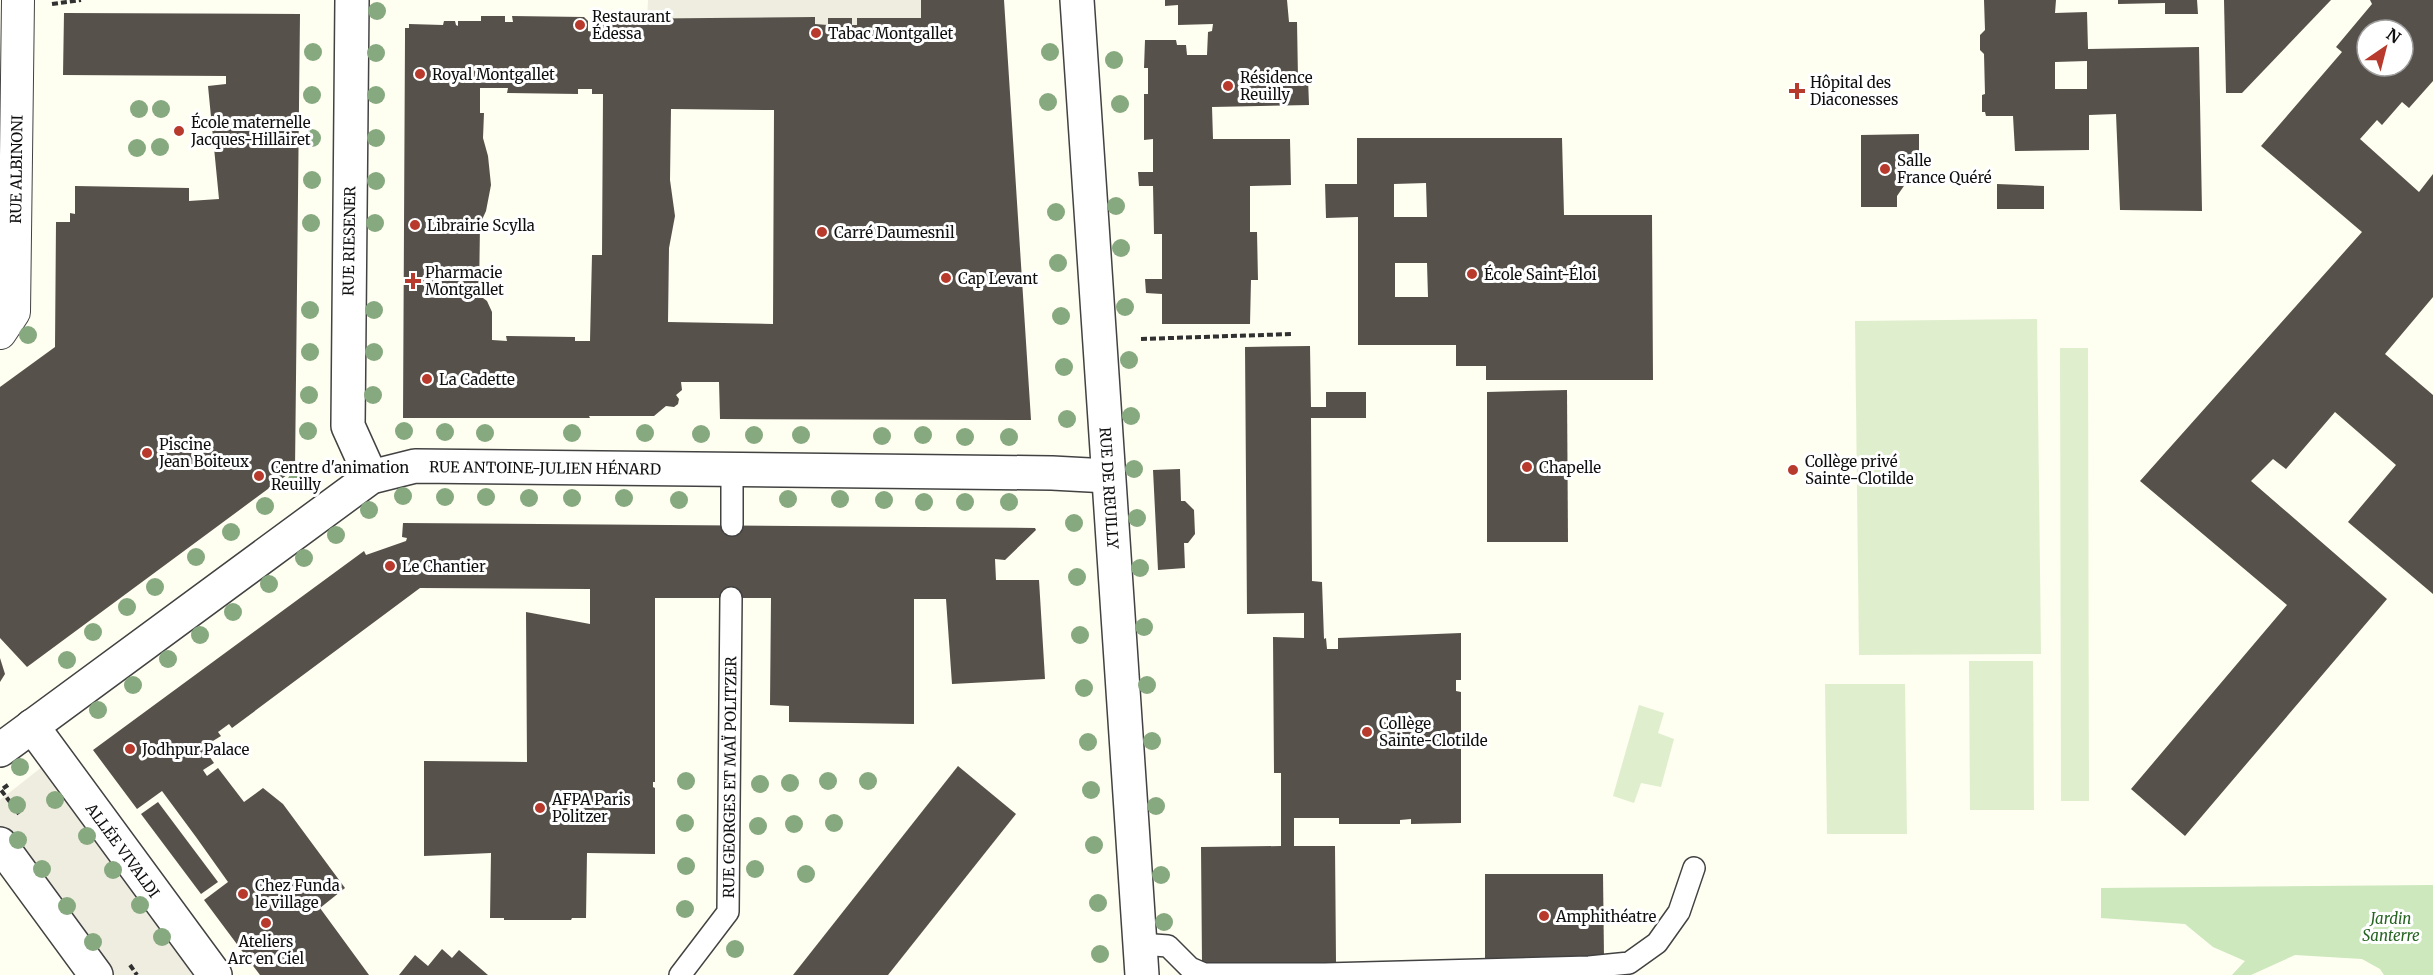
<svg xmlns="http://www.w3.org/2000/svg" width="2433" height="975" viewBox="0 0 2433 975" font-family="Merriweather,serif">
  <rect width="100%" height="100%" fill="#fefef1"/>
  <path fill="#cce8bc" d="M2433 885V975H2384L2380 969 2362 959 2295 955 2251 975H2232L2245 961 2213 947 2185 924 2101 918V888Z"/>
  <g fill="#dfefcd">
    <path d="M2037 319 2041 654 1859 655 1855 321Z"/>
    <path d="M2060 348H2088L2089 801H2061Z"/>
    <path d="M1969 661H2033L2034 810H1970Z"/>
    <path d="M1825 684H1905L1907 834H1827Z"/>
    <path d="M1639 705 1664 713 1658 733 1674 739 1661 787 1641 783 1634 803 1613 796Z"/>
  </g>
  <g fill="#efede0">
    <path d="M648 0H921V18H858L857 25H852V18H828V25L815 24V17L647 19Z"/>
    <path d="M47 763 204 975H109L0 827V800Z"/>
  </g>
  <g fill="#57514b" fill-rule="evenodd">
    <path d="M921 0H1004L1031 420 720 419 719 382H681L682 390 676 395 679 399 678 404 674 407 666 406 654 416H589L590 418H403L405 37V28H409V24L443 25 444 21H455L456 25 458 26V21H481V16H505V22H513L512 16 584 17 588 21V31L593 32H598V16H602V19L815 17V24L828 25V18H852V25H857V18H921ZM480 88H508L507 93 578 94V89H592V94H603L602 255H592L590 341H575V337L506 336 507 341 492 340V312L487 301 479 295 480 224 486 211 491 185 488 156 483 138 484 113H480ZM671 109 774 110 773 324 668 322 669 248 675 216 670 180Z"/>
    <path d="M1165 0H1287L1289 22H1297L1298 79 1308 78 1309 105 1212 107 1213 139H1290L1291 185 1250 186V232H1257L1258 280H1251L1250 324H1162V294L1146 293 1145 279H1162V234H1154L1153 186H1139L1138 172H1153V139L1144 140V94H1148V68H1144L1145 40H1176L1177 45H1186L1187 55H1207L1208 32 1212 31 1213 24 1178 25V5L1165 6Z"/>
    <path d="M1984 0H2056L2055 13 2087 12 2088 49 2199 47 2202 211 2120 210 2116 114 2089 115V150L2015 151 2013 116H1986L1985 112H1982V95L1985 94 1984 54 1980 50V35L1985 30ZM2087 61V89H2055V62Z"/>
    <path d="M2118 0H2197L2198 14H2165V3L2118 4Z"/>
    <path d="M2224 0H2331L2242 93H2226Z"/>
    <path d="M2370 0H2433V81L2409 108 2402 102 2382 125 2377 120 2360 139 2419 192 2433 174V297L2385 354 2433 395V594L2348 522 2396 465 2335 412 2286 469 2273 459 2251 481 2387 599 2185 836 2131 789 2287 605 2140 481 2362 232 2261 146 2342 52 2336 47 2372 4ZM2367 30H2403V66H2367Z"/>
    <path d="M64 13 300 14 295 469 27 667 0 638V387L55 347 56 222H70V213L75 214V186L189 188V201L219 199 208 86 226 84V76L63 75Z"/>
    <path d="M1919 134V166H1908L1906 183 1897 196V207H1861V135Z"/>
    <path d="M1357 138H1562L1564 215H1652L1653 380H1486V366H1456V345H1358V217L1326 218 1325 184H1357ZM1426 183 1427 217H1394V184ZM1395 263H1427L1428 297H1395Z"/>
    <path d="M1997 184 2044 186V209H1997Z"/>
    <path d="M1310 346 1311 407H1326V392H1366V418H1311L1312 581 1322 582 1324 639 1326 638 1327 649H1338V638L1461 633V680H1456V691L1461 692V823L1411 824V819L1400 820V824H1339V818H1294V846H1335L1336 962 1202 964 1201 847 1281 846V773H1274L1273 637 1304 638V613L1247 614 1245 347Z"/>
    <path d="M1567 390 1568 542H1487V392Z"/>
    <path d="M1180 469 1181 501H1185L1194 510 1195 534 1188 543H1184L1185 568 1158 570 1153 470Z"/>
    <path d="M403 523 1035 528 1036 530 1005 560 995 559 996 580H1039L1045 679 952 684 946 599H914V724L789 722V706L770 705 771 598H655V782H653V787L655 788V854L587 853 586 918H572L571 920H504V918H490L491 853 424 856V761L527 762 526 612 590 624V589L420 588 232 728 229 724 218 732 221 736 203 747 214 763 203 770 207 776 218 768 244 802 263 788 283 804 345 888 320 908 369 975H260L204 900 228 882 196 837 162 791 137 809 93 750 364 551 366 555 406 541 407 538 402 537Z"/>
    <path d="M0 658 5 674 0 682Z"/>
    <path d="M958 766 1016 814 888 975H793Z"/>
    <path d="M158 802 218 882 201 894 141 814Z"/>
    <path d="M1485 874H1603L1604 958H1485Z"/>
    <path d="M442 949 452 958 459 950 488 975H399L415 955 428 966Z"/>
  </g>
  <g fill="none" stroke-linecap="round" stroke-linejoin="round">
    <defs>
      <g id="service">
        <path d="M732 525V470"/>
        <path d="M1140 944 1168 946 1190 968 1204 974H1325L1589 967 1629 963 1657 943 1679 912 1694 868"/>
        <path id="s1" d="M680 975 728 912 731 598"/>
      </g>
      <g id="pedestrian">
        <path id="s2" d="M0 333 14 312 18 0"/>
      </g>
      <g id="minor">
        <path d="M352 0 348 426 371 477"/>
        <path id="s3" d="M1077 0 1142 975"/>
        <path id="s4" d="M32 726 215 975"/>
        <path id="s5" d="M0 750 371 477 415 466 1052 473 1108 476"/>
        <path d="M0 844 96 975"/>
      </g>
    </defs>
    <use href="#service" stroke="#424242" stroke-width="24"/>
    <use href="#pedestrian" stroke="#424242" stroke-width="34"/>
    <use href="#minor" stroke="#424242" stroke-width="36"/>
    <g stroke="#313131" stroke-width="4" stroke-dasharray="6 3" stroke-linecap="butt">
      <path d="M52 4 81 0"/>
      <path d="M1141 339 1292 334"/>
      <path d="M8 785 1 790 19 814"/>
      <path d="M130 965 137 975"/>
    </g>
    <use href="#service" stroke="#fff" stroke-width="21"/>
    <use href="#pedestrian" stroke="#fff" stroke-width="32"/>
    <use href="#minor" stroke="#fff" stroke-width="33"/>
  </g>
  <g fill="#87a97f">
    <circle cx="377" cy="11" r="9"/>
    <circle cx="313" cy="52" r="9"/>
    <circle cx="1050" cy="52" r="9"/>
    <circle cx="376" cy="53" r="9"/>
    <circle cx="1114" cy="60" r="9"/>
    <circle cx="312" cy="95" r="9"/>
    <circle cx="376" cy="95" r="9"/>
    <circle cx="1048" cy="102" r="9"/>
    <circle cx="1120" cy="104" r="9"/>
    <circle cx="139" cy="109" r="9"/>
    <circle cx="161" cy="109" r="9"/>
    <circle cx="312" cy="138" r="9"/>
    <circle cx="376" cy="138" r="9"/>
    <circle cx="160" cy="147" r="9"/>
    <circle cx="137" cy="148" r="9"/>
    <circle cx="312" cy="180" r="9"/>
    <circle cx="376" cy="181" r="9"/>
    <circle cx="1116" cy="206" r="9"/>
    <circle cx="1056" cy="212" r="9"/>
    <circle cx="311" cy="223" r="9"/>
    <circle cx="375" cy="223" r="9"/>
    <circle cx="1121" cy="248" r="9"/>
    <circle cx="1058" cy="263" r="9"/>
    <circle cx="1125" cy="307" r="9"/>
    <circle cx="310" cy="310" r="9"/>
    <circle cx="374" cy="310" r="9"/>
    <circle cx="1061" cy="316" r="9"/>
    <circle cx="28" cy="335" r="9"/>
    <circle cx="310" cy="352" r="9"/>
    <circle cx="374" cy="352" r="9"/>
    <circle cx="1129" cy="360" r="9"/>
    <circle cx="1064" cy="367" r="9"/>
    <circle cx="309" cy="395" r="9"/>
    <circle cx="373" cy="395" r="9"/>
    <circle cx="1131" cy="416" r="9"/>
    <circle cx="1067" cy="419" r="9"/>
    <circle cx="308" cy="431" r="9"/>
    <circle cx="404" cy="431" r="9"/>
    <circle cx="445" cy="432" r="9"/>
    <circle cx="485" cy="433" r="9"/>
    <circle cx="572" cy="433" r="9"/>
    <circle cx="645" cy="433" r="9"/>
    <circle cx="701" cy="434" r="9"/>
    <circle cx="754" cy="435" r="9"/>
    <circle cx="801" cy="435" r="9"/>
    <circle cx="923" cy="435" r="9"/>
    <circle cx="882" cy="436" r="9"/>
    <circle cx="965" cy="437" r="9"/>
    <circle cx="1009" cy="437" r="9"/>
    <circle cx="1134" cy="469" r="9"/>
    <circle cx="296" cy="482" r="9"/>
    <circle cx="403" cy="496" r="9"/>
    <circle cx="445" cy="497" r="9"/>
    <circle cx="486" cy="497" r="9"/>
    <circle cx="529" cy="498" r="9"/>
    <circle cx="572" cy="498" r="9"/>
    <circle cx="624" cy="498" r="9"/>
    <circle cx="788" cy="499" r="9"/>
    <circle cx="840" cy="499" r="9"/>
    <circle cx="679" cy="500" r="9"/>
    <circle cx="884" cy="500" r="9"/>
    <circle cx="924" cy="502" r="9"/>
    <circle cx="965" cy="502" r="9"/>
    <circle cx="1009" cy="502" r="9"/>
    <circle cx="265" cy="506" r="9"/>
    <circle cx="369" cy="510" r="9"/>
    <circle cx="1137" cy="518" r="9"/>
    <circle cx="1074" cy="523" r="9"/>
    <circle cx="231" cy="532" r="9"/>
    <circle cx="336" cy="535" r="9"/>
    <circle cx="196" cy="557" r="9"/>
    <circle cx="304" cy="558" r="9"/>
    <circle cx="1140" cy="568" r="9"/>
    <circle cx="1077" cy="577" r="9"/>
    <circle cx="269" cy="584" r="9"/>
    <circle cx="155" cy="587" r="9"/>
    <circle cx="127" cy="607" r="9"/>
    <circle cx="233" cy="612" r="9"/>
    <circle cx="1144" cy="627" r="9"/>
    <circle cx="93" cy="632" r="9"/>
    <circle cx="200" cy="635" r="9"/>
    <circle cx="1080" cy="635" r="9"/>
    <circle cx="168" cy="659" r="9"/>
    <circle cx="67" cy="660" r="9"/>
    <circle cx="133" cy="685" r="9"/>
    <circle cx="1147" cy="685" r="9"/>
    <circle cx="1084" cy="688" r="9"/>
    <circle cx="98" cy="710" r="9"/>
    <circle cx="1152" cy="741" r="9"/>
    <circle cx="1088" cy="742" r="9"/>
    <circle cx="20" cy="767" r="9"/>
    <circle cx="686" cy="781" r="9"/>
    <circle cx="828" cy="781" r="9"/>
    <circle cx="868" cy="781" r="9"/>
    <circle cx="790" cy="783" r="9"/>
    <circle cx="760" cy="784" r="9"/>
    <circle cx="1091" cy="790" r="9"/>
    <circle cx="55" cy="800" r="9"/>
    <circle cx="17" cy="805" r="9"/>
    <circle cx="1156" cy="806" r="9"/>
    <circle cx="685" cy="823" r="9"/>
    <circle cx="834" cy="823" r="9"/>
    <circle cx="794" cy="824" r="9"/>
    <circle cx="758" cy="826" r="9"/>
    <circle cx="87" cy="836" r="9"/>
    <circle cx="18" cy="840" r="9"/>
    <circle cx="1094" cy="845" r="9"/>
    <circle cx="686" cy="866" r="9"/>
    <circle cx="42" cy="869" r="9"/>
    <circle cx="755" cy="869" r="9"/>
    <circle cx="113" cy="870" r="9"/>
    <circle cx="806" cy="874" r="9"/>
    <circle cx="1161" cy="875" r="9"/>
    <circle cx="1098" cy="903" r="9"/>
    <circle cx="140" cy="905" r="9"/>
    <circle cx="67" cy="906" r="9"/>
    <circle cx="685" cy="909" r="9"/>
    <circle cx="1164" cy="922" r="9"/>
    <circle cx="162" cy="937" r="9"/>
    <circle cx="93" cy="942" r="9"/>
    <circle cx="735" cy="949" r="9"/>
    <circle cx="1100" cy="954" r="9"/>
  </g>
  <g fill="#b83a2d" stroke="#fff" stroke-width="2">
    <circle cx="580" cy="25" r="6"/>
    <circle cx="816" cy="33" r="6"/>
    <circle cx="420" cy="74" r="6"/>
    <circle cx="1228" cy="86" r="6"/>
    <path d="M1794 82h6v6h6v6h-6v6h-6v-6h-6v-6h6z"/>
    <circle cx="179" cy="131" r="6"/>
    <circle cx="1885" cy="169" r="6"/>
    <circle cx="415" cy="225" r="6"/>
    <circle cx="822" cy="232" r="6"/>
    <circle cx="1472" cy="274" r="6"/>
    <circle cx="946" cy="278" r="6"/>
    <path d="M410 272h6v6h6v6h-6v6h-6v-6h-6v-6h6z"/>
    <circle cx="427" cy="379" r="6"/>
    <circle cx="147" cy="453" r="6"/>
    <circle cx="1527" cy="467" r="6"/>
    <circle cx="1793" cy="470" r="6"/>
    <circle cx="259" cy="476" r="6"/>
    <circle cx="390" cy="566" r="6"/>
    <circle cx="1367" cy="732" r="6"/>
    <circle cx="130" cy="749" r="6"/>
    <circle cx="540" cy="808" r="6"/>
    <circle cx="243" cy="894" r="6"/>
    <circle cx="1544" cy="916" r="6"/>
    <circle cx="266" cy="923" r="6"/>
  </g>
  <g text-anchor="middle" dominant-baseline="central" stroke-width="6" stroke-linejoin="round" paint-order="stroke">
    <g font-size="15" fill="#0f0f0f" stroke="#fff" text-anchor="start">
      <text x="592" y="16">Restaurant<tspan x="592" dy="17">Édessa</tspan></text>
      <text x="828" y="33">Tabac Montgallet</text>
      <text x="432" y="74">Royal Montgallet</text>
      <text x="1240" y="77">Résidence<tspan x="1240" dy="17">Reuilly</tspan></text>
      <text x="1810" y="82">Hôpital des<tspan x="1810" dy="17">Diaconesses</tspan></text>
      <text x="191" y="122">École maternelle<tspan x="191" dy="17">Jacques-Hillairet</tspan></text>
      <text x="1897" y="160">Salle<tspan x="1897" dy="17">France Quéré</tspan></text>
      <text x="427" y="225">Librairie Scylla</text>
      <text x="834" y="232">Carré Daumesnil</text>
      <text x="425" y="272">Pharmacie<tspan x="425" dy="17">Montgallet</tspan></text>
      <text x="1484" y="274">École Saint-Éloi</text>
      <text x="958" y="278">Cap Levant</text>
      <text x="439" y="379">La Cadette</text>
      <text x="159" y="444">Piscine<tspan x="159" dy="17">Jean Boiteux</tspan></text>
      <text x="1805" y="461">Collège privé<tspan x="1805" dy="17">Sainte-Clotilde</tspan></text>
      <text x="271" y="467">Centre d'animation<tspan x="271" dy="17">Reuilly</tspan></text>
      <text x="1539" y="467">Chapelle</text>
      <text x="402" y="566">Le Chantier</text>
      <text x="1379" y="723">Collège<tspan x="1379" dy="17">Sainte-Clotilde</tspan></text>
      <text x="142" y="749">Jodhpur Palace</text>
      <text x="552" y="799">AFPA Paris<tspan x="552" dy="17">Politzer</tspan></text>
      <text x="255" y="885">Chez Funda<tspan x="255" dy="17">le village</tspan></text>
      <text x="1556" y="916">Amphithéatre</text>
      <text x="266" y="941" text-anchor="middle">Ateliers<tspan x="266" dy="17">Arc en Ciel</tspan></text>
    </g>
    <g font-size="15" fill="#0f0f0f" stroke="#fff">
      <text stroke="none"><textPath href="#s2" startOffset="168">RUE ALBINONI</textPath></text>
      <text transform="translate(349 241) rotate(-89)">RUE RIESENER</text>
      <text stroke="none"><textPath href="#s5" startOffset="636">RUE ANTOINE-JULIEN HÉNARD</textPath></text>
      <text stroke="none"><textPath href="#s3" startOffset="489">RUE DE REUILLY</textPath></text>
      <text stroke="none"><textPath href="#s1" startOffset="214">RUE GEORGES ET MAÏ POLITZER</textPath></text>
      <text stroke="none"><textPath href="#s4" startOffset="154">ALLÉE VIVALDI</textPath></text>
    </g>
    <g font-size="15" font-style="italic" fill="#266422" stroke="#fff">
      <text x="2391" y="918">Jardin<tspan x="2391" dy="17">Santerre</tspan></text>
    </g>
  </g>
  <g transform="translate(2385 48) rotate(35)"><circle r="28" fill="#ffffff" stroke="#9f9f9f" stroke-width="1.5"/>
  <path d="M0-4.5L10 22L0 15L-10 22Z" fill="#b83a2d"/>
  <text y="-9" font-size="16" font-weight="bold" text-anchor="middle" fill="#0f0f0f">N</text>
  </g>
</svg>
